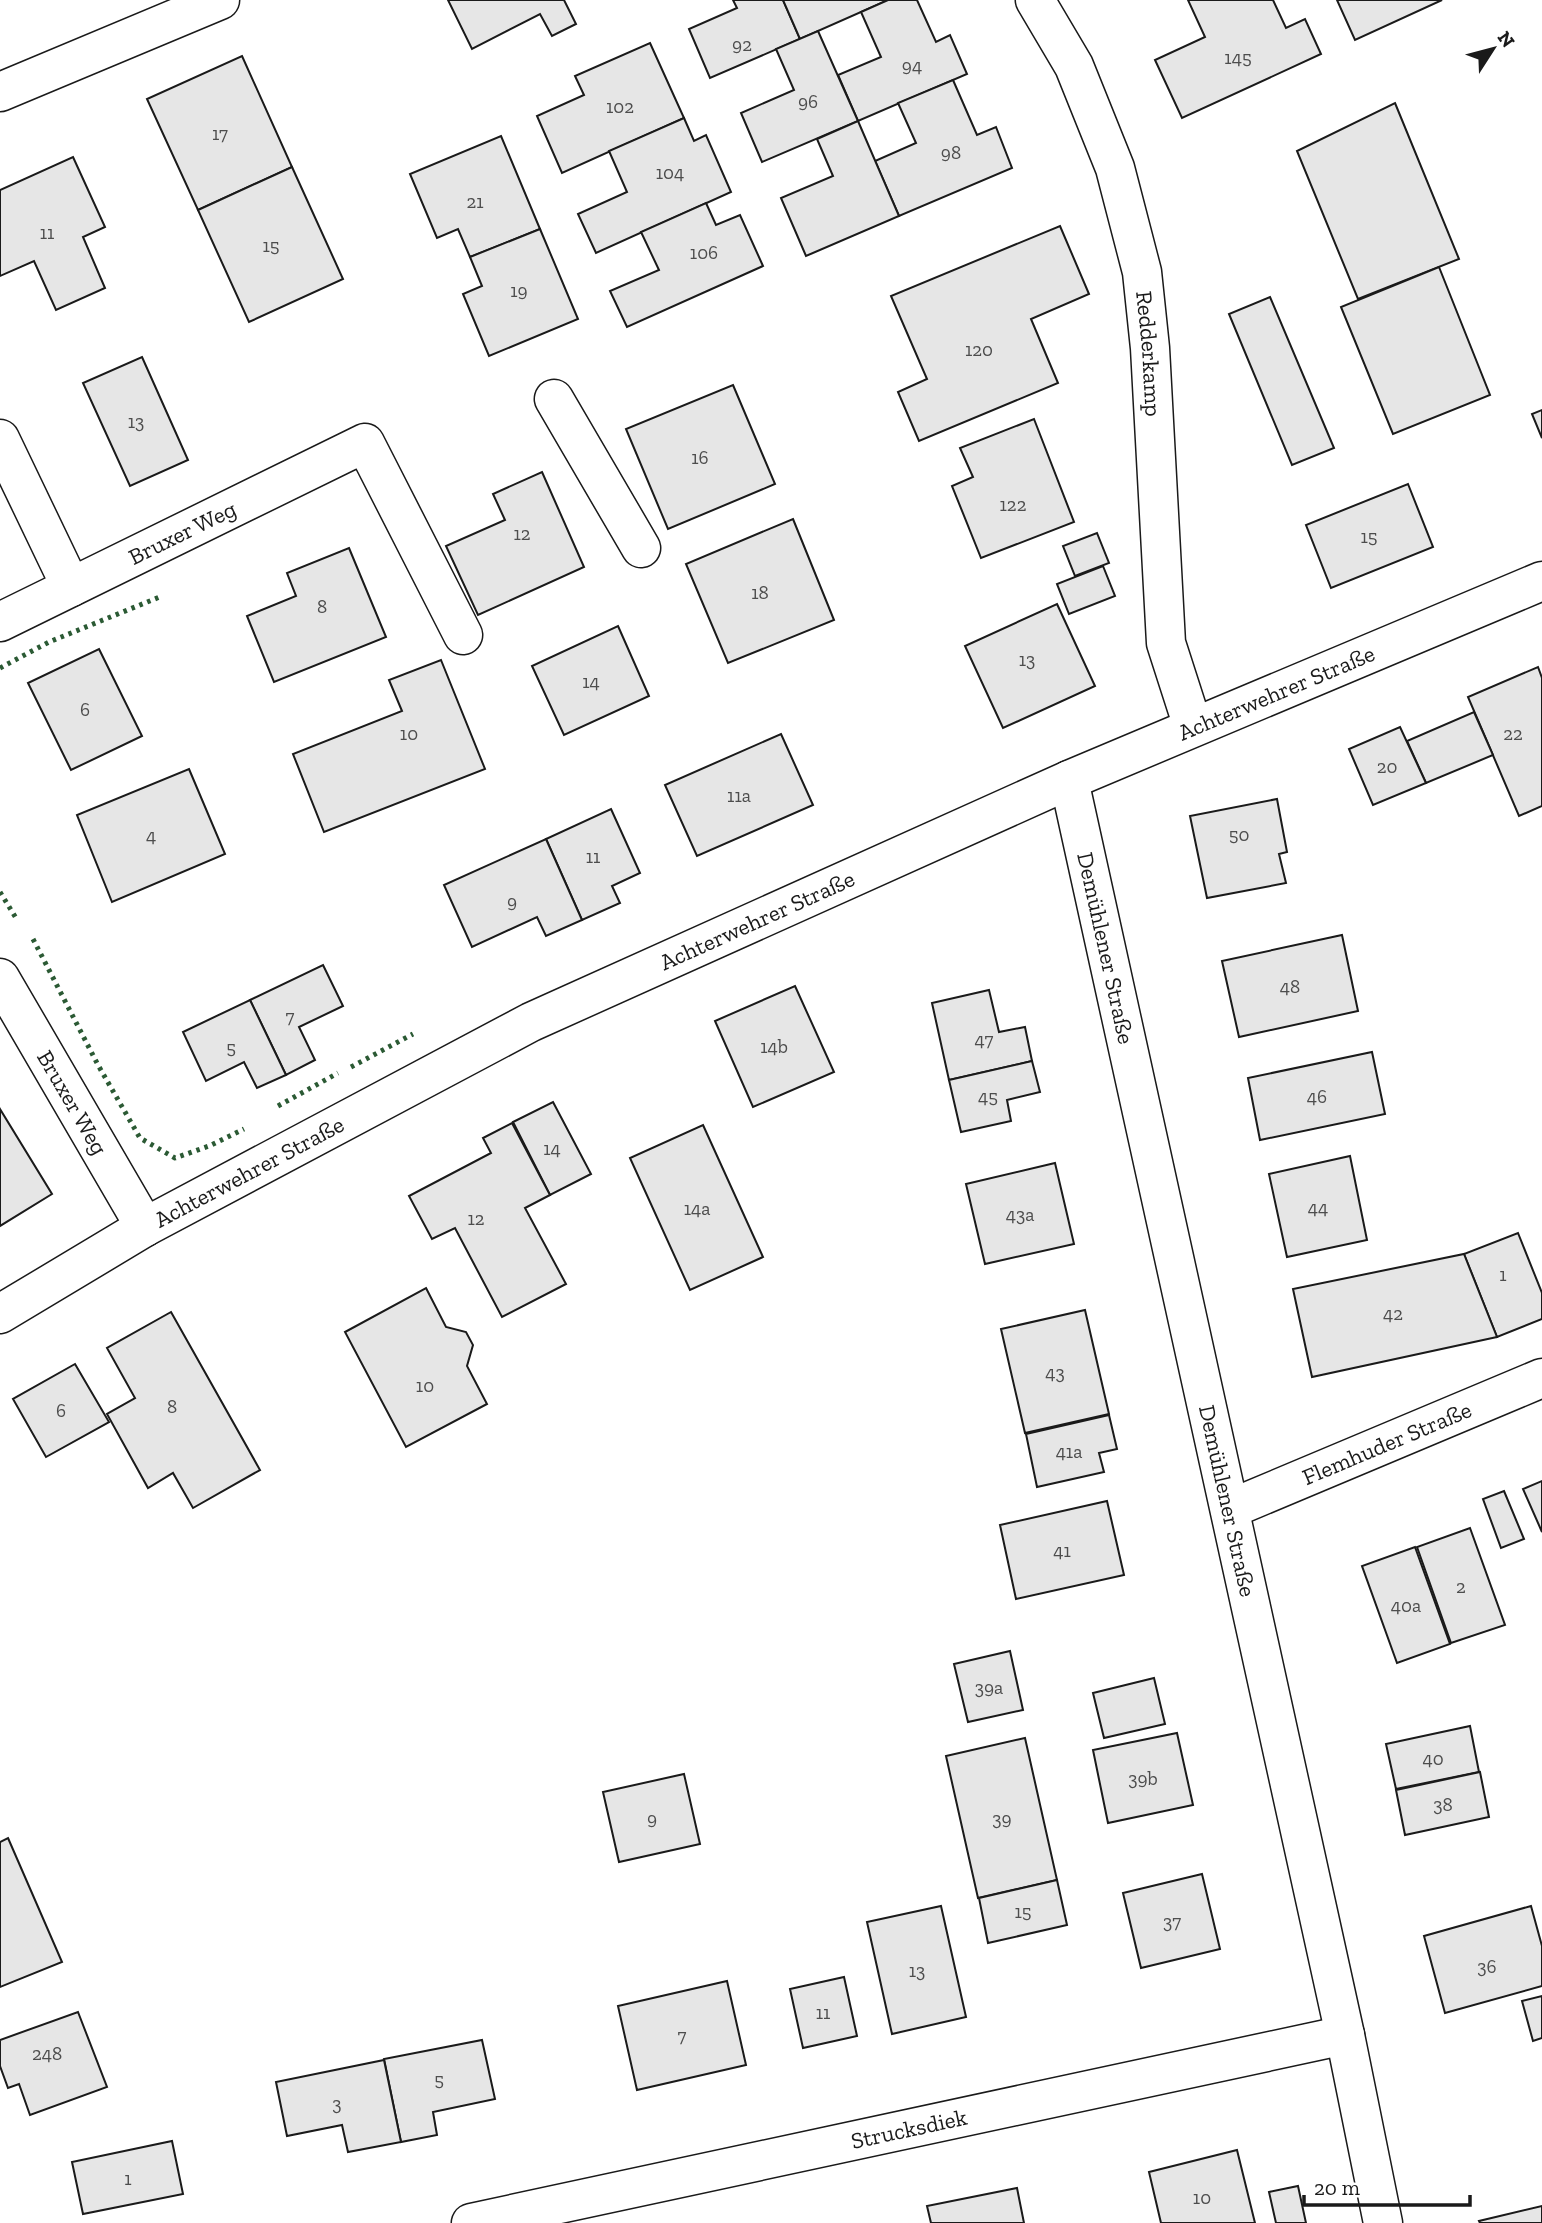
<svg xmlns="http://www.w3.org/2000/svg" width="1542" height="2223" viewBox="0 0 1542 2223" font-family="'Zilla Slab',serif">
  <rect width="100%" height="100%" fill="#fff"/>
  <g fill="#e6e6e6" stroke="#1a1a1a" stroke-width="2">
    <path d="M448 0H564L576 24 552 36 540 14 472 49Z"/>
    <path d="M733 0H783L800 39 710 78 689 29 737 8Z"/>
    <path d="M783 0H888L800 39Z"/>
    <path d="M888 0H917L936 42 950 35 967 74 858 121 838 75 881 57 861 12Z"/>
    <path d="M1188 0H1273L1286 28 1305 19 1321 54 1182 118 1155 60 1205 37Z"/>
    <path d="M1337 0H1442L1355 40Z"/>
    <path d="M818 31 858 121 762 162 741 113 794 90 776 49Z"/>
    <path d="M650 43 684 118 562 173 537 116 584 95 575 76Z"/>
    <path d="M242 56 292 167 198 210 147 99Z"/>
    <path d="M953 80 977 135 996 127 1012 168 899 216 875 161 916 143 898 103Z"/>
    <path d="M1395 103 1459 259 1358 299 1297 151Z"/>
    <path d="M684 118 694 141 706 135 731 192 596 253 578 214 627 192 609 151Z"/>
    <path d="M858 121 899 216 806 256 781 198 833 176 817 139Z"/>
    <path d="M501 136 540 229 470 257 458 229 437 238 410 174Z"/>
    <path d="M73 157 105 227 83 237 105 288 56 310 34 261 0 276V190Z"/>
    <path d="M292 167 343 279 249 322 198 210Z"/>
    <path d="M706 203 716 225 740 215 763 266 627 327 610 291 659 270 641 232Z"/>
    <path d="M1060 226 1089 294 1031 319 1058 383 919 441 898 392 927 379 891 296Z"/>
    <path d="M540 229 578 319 489 356 463 294 482 286 470 257Z"/>
    <path d="M1439 267 1490 395 1393 434 1341 307Z"/>
    <path d="M1270 297 1334 448 1292 465 1229 314Z"/>
    <path d="M142 357 188 460 130 486 83 383Z"/>
    <path d="M733 385 775 484 668 529 626 429Z"/>
    <path d="M1542 410V438L1532 414Z"/>
    <path d="M1034 419 1074 522 981 558 952 486 973 477 960 448Z"/>
    <path d="M542 472 584 567 478 615 446 546 505 520 493 494Z"/>
    <path d="M1408 484 1433 547 1331 588 1306 525Z"/>
    <path d="M793 519 834 620 728 663 686 564Z"/>
    <path d="M1097 533 1109 563 1075 576 1063 546Z"/>
    <path d="M349 548 386 637 274 682 247 616 296 596 287 573Z"/>
    <path d="M1103 566 1115 596 1069 614 1057 584Z"/>
    <path d="M1057 604 1095 686 1003 728 965 646Z"/>
    <path d="M618 626 649 696 564 735 532 666Z"/>
    <path d="M99 649 142 736 71 770 28 683Z"/>
    <path d="M441 660 485 769 324 832 293 754 402 711 389 680Z"/>
    <path d="M1538 667 1542 678V806L1519 816 1468 697Z"/>
    <path d="M1474 712 1493 755 1426 783 1407 741Z"/>
    <path d="M1400 727 1426 783 1373 805 1349 749Z"/>
    <path d="M781 734 813 805 697 856 665 785Z"/>
    <path d="M189 769 225 854 112 902 77 815Z"/>
    <path d="M1277 799 1287 852 1279 854 1286 883 1207 898 1190 816Z"/>
    <path d="M611 809 640 873 612 886 620 903 582 920 546 839Z"/>
    <path d="M546 839 582 920 546 936 537 917 472 947 444 885Z"/>
    <path d="M1342 935 1358 1011 1239 1037 1222 961Z"/>
    <path d="M323 965 343 1006 299 1027 315 1060 286 1075 250 1000Z"/>
    <path d="M795 986 834 1072 753 1107 715 1021Z"/>
    <path d="M989 990 999 1032 1025 1027 1032 1061 949 1080 932 1003Z"/>
    <path d="M250 1000 286 1075 257 1088 244 1062 206 1081 183 1032Z"/>
    <path d="M1372 1052 1385 1114 1260 1140 1248 1078Z"/>
    <path d="M1032 1061 1040 1092 1007 1100 1011 1121 961 1132 949 1080Z"/>
    <path d="M553 1102 591 1174 550 1195 513 1122Z"/>
    <path d="M0 1109 52 1194 0 1226Z"/>
    <path d="M512 1123 550 1195 525 1208 566 1284 502 1317 455 1228 432 1239 409 1196 491 1153 483 1138Z"/>
    <path d="M703 1125 763 1257 690 1290 630 1158Z"/>
    <path d="M1350 1156 1367 1240 1287 1257 1269 1174Z"/>
    <path d="M1055 1163 1074 1244 985 1264 966 1184Z"/>
    <path d="M1518 1233 1542 1293V1319L1497 1337 1464 1254Z"/>
    <path d="M1464 1254 1497 1337 1312 1377 1293 1289Z"/>
    <path d="M426 1288 446 1327 466 1332 473 1345 467 1366 487 1404 406 1447 345 1332Z"/>
    <path d="M1085 1310 1109 1414 1025 1433 1001 1329Z"/>
    <path d="M171 1312 260 1470 193 1508 173 1473 148 1488 107 1414 135 1398 107 1348Z"/>
    <path d="M75 1364 109 1422 46 1457 13 1399Z"/>
    <path d="M1109 1415 1117 1449 1099 1453 1104 1472 1037 1487 1026 1434Z"/>
    <path d="M1542 1481V1532L1523 1489Z"/>
    <path d="M1504 1491 1524 1539 1501 1548 1483 1499Z"/>
    <path d="M1107 1501 1124 1575 1016 1599 1000 1525Z"/>
    <path d="M1470 1528 1505 1625 1451 1643 1417 1547Z"/>
    <path d="M1415 1547 1450 1644 1397 1663 1362 1566Z"/>
    <path d="M1010 1651 1023 1710 968 1722 954 1664Z"/>
    <path d="M1154 1678 1165 1724 1104 1738 1093 1693Z"/>
    <path d="M1470 1726 1479 1772 1396 1789 1386 1744Z"/>
    <path d="M1177 1733 1193 1805 1108 1823 1093 1750Z"/>
    <path d="M1025 1738 1057 1880 978 1898 946 1756Z"/>
    <path d="M1480 1772 1489 1817 1405 1835 1396 1790Z"/>
    <path d="M684 1774 700 1844 619 1862 603 1792Z"/>
    <path d="M8 1838 62 1962 0 1987V1842Z"/>
    <path d="M1202 1874 1220 1949 1141 1968 1123 1893Z"/>
    <path d="M1057 1880 1067 1925 988 1943 979 1898Z"/>
    <path d="M941 1906 966 2017 892 2034 867 1922Z"/>
    <path d="M1531 1906 1542 1946V1986L1445 2013 1424 1936Z"/>
    <path d="M844 1977 857 2036 803 2048 790 1989Z"/>
    <path d="M727 1981 746 2065 637 2090 618 2006Z"/>
    <path d="M1542 1996V2038L1533 2041 1522 2001Z"/>
    <path d="M78 2012 107 2087 30 2115 19 2084 8 2088 0 2066V2040Z"/>
    <path d="M482 2040 495 2099 433 2112 437 2135 401 2142 384 2059Z"/>
    <path d="M384 2060 401 2142 348 2152 342 2125 287 2136 276 2082Z"/>
    <path d="M172 2141 183 2194 83 2214 72 2162Z"/>
    <path d="M1237 2150 1255 2223H1161L1149 2172Z"/>
    <path d="M1298 2186 1306 2223H1276L1269 2192Z"/>
    <path d="M1017 2188 1024 2223H931L927 2206Z"/>
    <path d="M1542 2206V2223H1480L1479 2221Z"/>
  </g>
  <g fill="none" stroke-linecap="round" stroke-linejoin="round">
    <defs>
      <g id="minor">
        <path id="s1" d="M1035 0 1074 66 1115 168 1142 272 1150 348 1166 643 1193 727"/>
        <path d="M0 92 220 0"/>
        <path d="M554 399 641 548"/>
        <path d="M0 439 71 587"/>
        <path id="s2" d="M0 622 365 443 463 635"/>
        <path id="s3" d="M1069 780 1345 2035 1383 2223"/>
        <path id="s4" d="M0 978 145 1227"/>
        <path id="s5" d="M0 1314 145 1227 531 1022 1069 780 1542 581"/>
        <path id="s6" d="M1230 1509 1542 1378"/>
        <path id="s7" d="M471 2223 1345 2035"/>
      </g>
    </defs>
    <use href="#minor" stroke="#1a1a1a" stroke-width="41"/>
    <use href="#minor" stroke="#fff" stroke-width="38"/>
    <g stroke="#2b5a34" stroke-width="5" stroke-dasharray="3.5 5" stroke-linecap="butt">
      <path d="M0 668 49 642 162 596"/>
      <path d="M0 892 16 918"/>
      <path d="M33 939 98 1065 140 1138 175 1158 209 1146 244 1129"/>
      <path d="M351 1067 413 1034"/>
      <path d="M278 1106 338 1073"/>
    </g>
  </g>
  <g text-anchor="middle" dominant-baseline="central" stroke-width="5" stroke-linejoin="round" paint-order="stroke">
    <g font-size="19" fill="#4d4d4d">
      <text x="742" y="44">92</text>
      <text x="1238" y="57">145</text>
      <text x="912" y="65">94</text>
      <text x="808" y="101">96</text>
      <text x="620" y="106">102</text>
      <text x="220" y="133">17</text>
      <text x="951" y="152">98</text>
      <text x="670" y="172">104</text>
      <text x="475" y="201">21</text>
      <text x="47" y="232">11</text>
      <text x="271" y="245">15</text>
      <text x="704" y="252">106</text>
      <text x="519" y="290">19</text>
      <text x="979" y="349">120</text>
      <text x="136" y="421">13</text>
      <text x="700" y="457">16</text>
      <text x="1013" y="504">122</text>
      <text x="522" y="533">12</text>
      <text x="1369" y="536">15</text>
      <text x="760" y="592">18</text>
      <text x="322" y="606">8</text>
      <text x="1027" y="659">13</text>
      <text x="591" y="681">14</text>
      <text x="85" y="709">6</text>
      <text x="409" y="733">10</text>
      <text x="1513" y="733">22</text>
      <text x="1387" y="766">20</text>
      <text x="739" y="795">11a</text>
      <text x="1239" y="834">50</text>
      <text x="151" y="835">4</text>
      <text x="593" y="856">11</text>
      <text x="512" y="901">9</text>
      <text x="1290" y="986">48</text>
      <text x="290" y="1016">7</text>
      <text x="984" y="1039">47</text>
      <text x="774" y="1046">14b</text>
      <text x="231" y="1047">5</text>
      <text x="988" y="1096">45</text>
      <text x="1317" y="1096">46</text>
      <text x="552" y="1148">14</text>
      <text x="1318" y="1207">44</text>
      <text x="697" y="1208">14a</text>
      <text x="1020" y="1214">43a</text>
      <text x="476" y="1218">12</text>
      <text x="1503" y="1274">1</text>
      <text x="1393" y="1313">42</text>
      <text x="1055" y="1372">43</text>
      <text x="425" y="1385">10</text>
      <text x="172" y="1406">8</text>
      <text x="61" y="1410">6</text>
      <text x="1069" y="1451">41a</text>
      <text x="1062" y="1550">41</text>
      <text x="1461" y="1586">2</text>
      <text x="1406" y="1605">40a</text>
      <text x="989" y="1687">39a</text>
      <text x="1433" y="1758">40</text>
      <text x="1143" y="1778">39b</text>
      <text x="1443" y="1804">38</text>
      <text x="652" y="1818">9</text>
      <text x="1002" y="1818">39</text>
      <text x="1023" y="1911">15</text>
      <text x="1172" y="1921">37</text>
      <text x="1487" y="1966">36</text>
      <text x="917" y="1970">13</text>
      <text x="823" y="2012">11</text>
      <text x="682" y="2035">7</text>
      <text x="47" y="2053">248</text>
      <text x="439" y="2079">5</text>
      <text x="337" y="2103">3</text>
      <text x="128" y="2178">1</text>
      <text x="1202" y="2197">10</text>
    </g>
    <g font-size="23" fill="#1a1a1a" stroke="#fff">
      <text stroke="none"><textPath href="#s1" startOffset="376">Redderkamp</textPath></text>
      <text stroke="none"><textPath href="#s2" startOffset="203">Bruxer Weg</textPath></text>
      <text stroke="none"><textPath href="#s5" startOffset="1421">Achterwehrer Straße</textPath></text>
      <text stroke="none"><textPath href="#s5" startOffset="854">Achterwehrer Straße</textPath></text>
      <text stroke="none"><textPath href="#s3" startOffset="172">Demühlener Straße</textPath></text>
      <text stroke="none"><textPath href="#s4" startOffset="144">Bruxer Weg</textPath></text>
      <text stroke="none"><textPath href="#s5" startOffset="287">Achterwehrer Straße</textPath></text>
      <text stroke="none"><textPath href="#s6" startOffset="170">Flemhuder Straße</textPath></text>
      <text stroke="none"><textPath href="#s3" startOffset="738">Demühlener Straße</textPath></text>
      <text stroke="none"><textPath href="#s7" startOffset="448">Strucksdiek</textPath></text>
    </g>
  </g>
  <g transform="translate(1493 49) rotate(54)" stroke="#ffffff" stroke-width="5" paint-order="stroke">
  <path d="M0-5L12 26L0 18L-12 26Z" fill="#1a1a1a"/>
  <text y="-10" font-size="19" font-weight="bold" text-anchor="middle" fill="#1a1a1a">N</text>
  </g>
  <path d="M1304 2195v10h166v-10" fill="none" stroke="#1a1a1a" stroke-width="3.5"/>
  <text x="1314" y="2195" font-size="21" fill="#1a1a1a" stroke="#ffffff" stroke-width="5" paint-order="stroke">20 m</text>
</svg>
